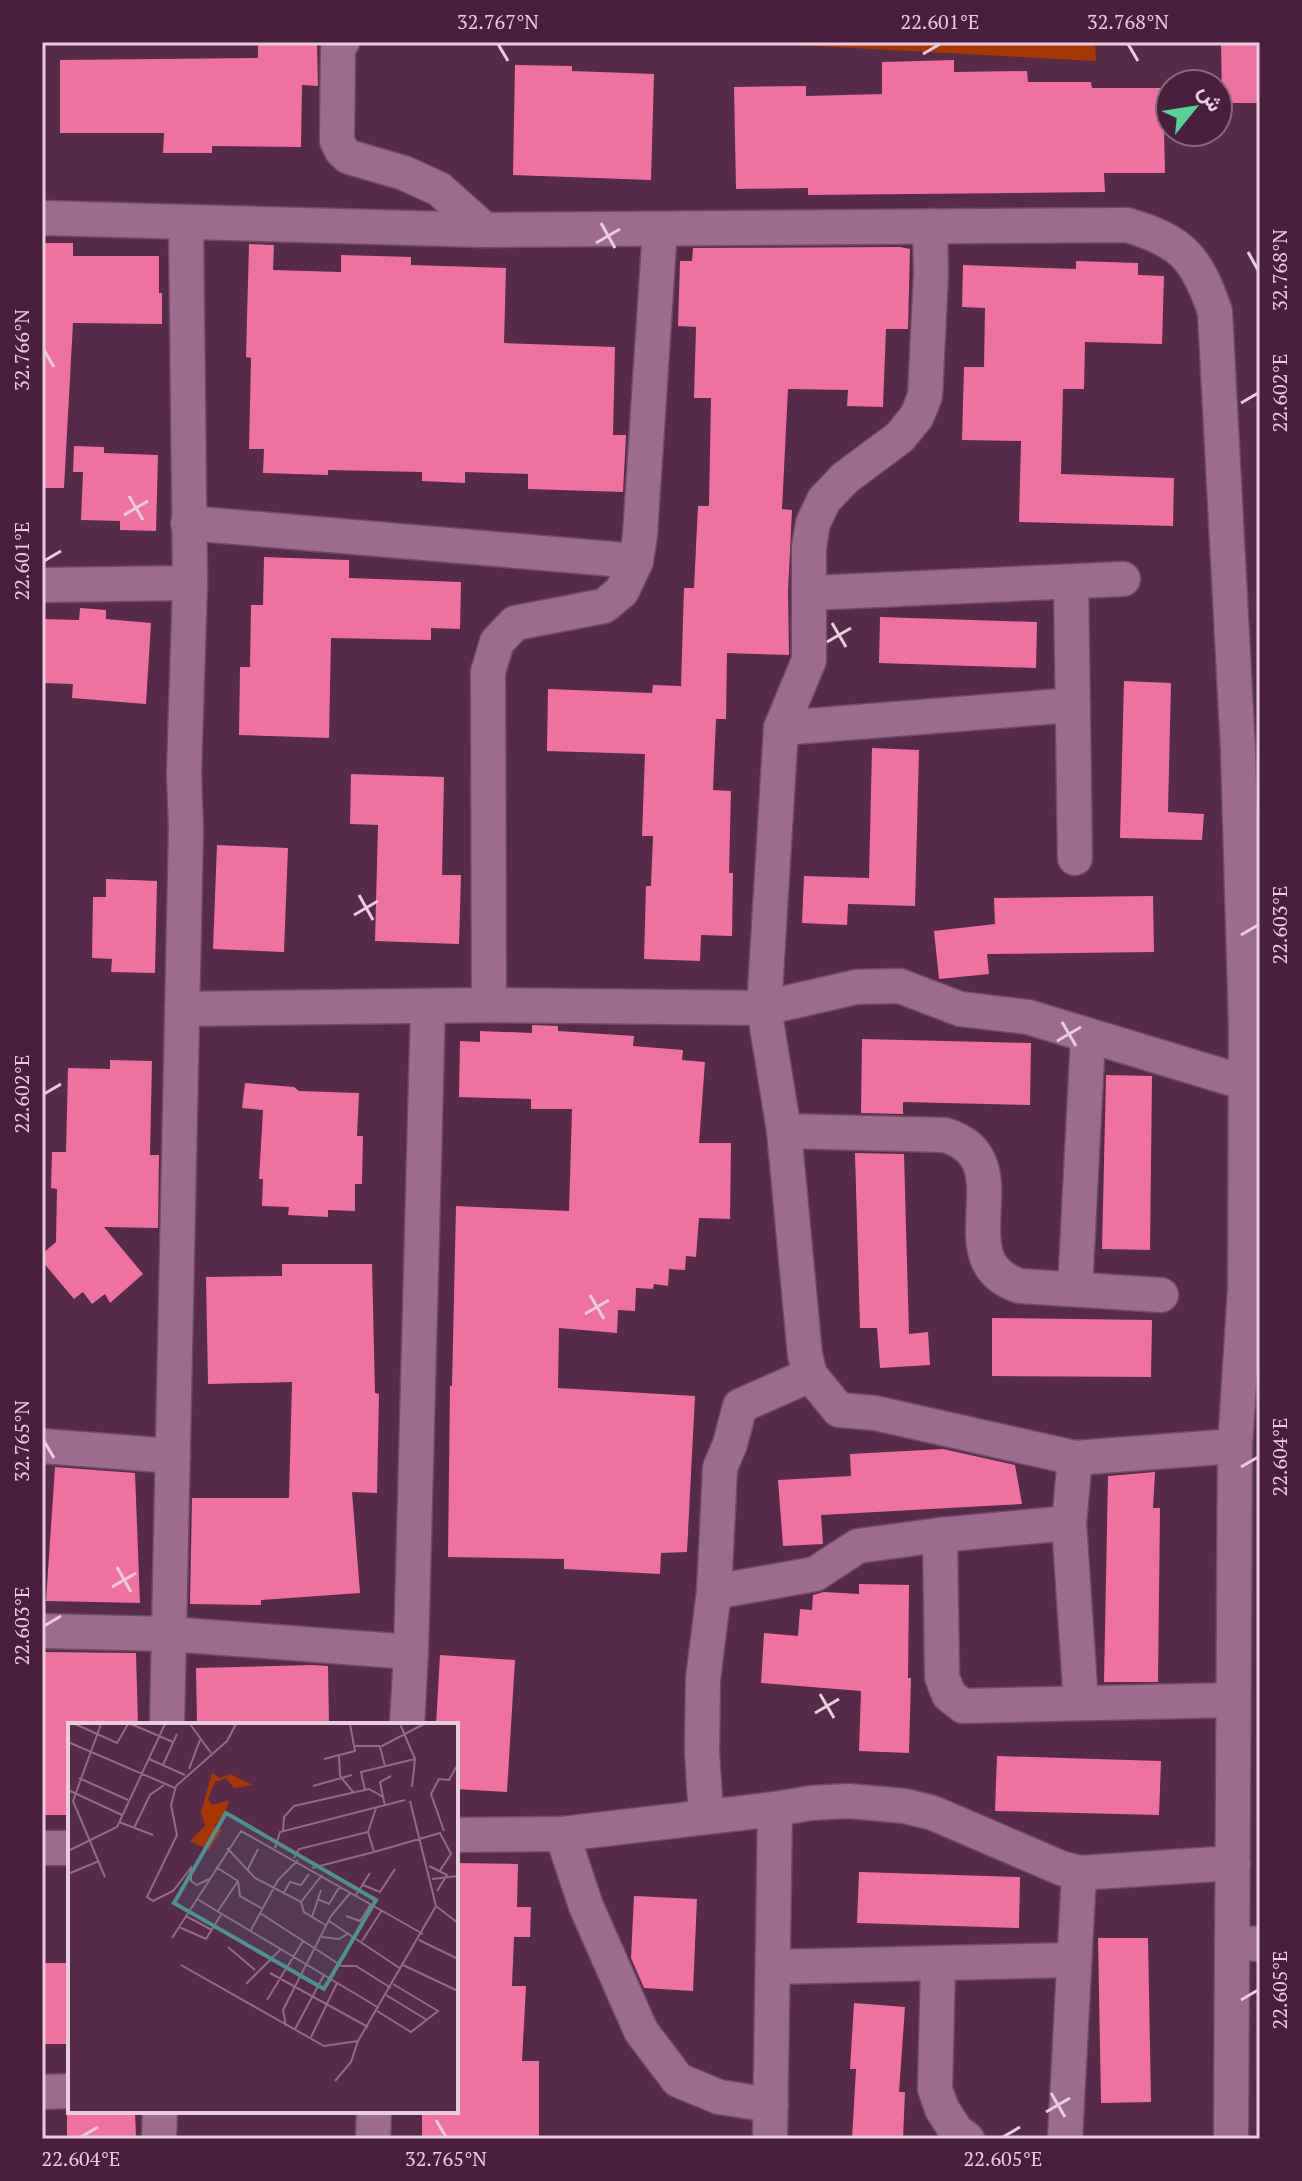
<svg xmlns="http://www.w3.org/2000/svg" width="1302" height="2181" viewBox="0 0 1302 2181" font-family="'PT Serif',Vazirmatn,serif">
  <rect width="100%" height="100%" fill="#562a49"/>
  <path fill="#a63604" d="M796 42H1095L1096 61 797 45Z"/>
  <g fill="#ee719f">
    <path d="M258 42H317L318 86 302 85 301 147 212 146V153H163L164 133H60V60L258 58Z"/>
    <path d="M1221 42H1260V103H1222Z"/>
    <path d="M954 60V72L1027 71 1028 82H1091L1092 88H1163L1165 173H1104L1105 192 808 195V188L736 189 734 87 806 86V96L882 94V62Z"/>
    <path d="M515 65 572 66V71L654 74 651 180 513 175Z"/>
    <path d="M42 243H73V256H159V293H162V324L73 323 64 488H42Z"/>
    <path d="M249 244 274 245 273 270 341 272V255L411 257V265L506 268 504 343 615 347 613 435H626L623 492 528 489V474L465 472V483L422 481V472L328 470V475L263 473 264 449H249L251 358 246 357Z"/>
    <path d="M900 247 910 249 908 329H886L883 407 847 406 848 390 788 389 782 509 792 510 788 591 789 655 727 653 726 719H716L713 790 731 791 729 873H733L732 936 701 935 700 961 644 959 646 886H651L653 836H642L645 754 547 751 548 689 652 693 653 685 681 686 684 588H694L698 506H709L711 398H694L696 327 678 326 680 261H692L693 248Z"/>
    <path d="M1076 261 1138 263V275L1164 276 1162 344 1085 342 1084 389H1063L1061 474 1174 478 1173 526 1019 522 1021 441 962 440 964 367H984L985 308 962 307 963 265 1076 269Z"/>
    <path d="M74 446 104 447V453L158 455 156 531 120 530V521L81 520 83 472H73Z"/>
    <path d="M264 557 349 560V578L461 582 460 629 431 628V640L331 638 329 738 239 735 240 667H250L251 605H263Z"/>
    <path d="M80 608 106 610V619L151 623 146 704 72 698 73 684 42 683V619L79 620Z"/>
    <path d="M880 617 1037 622 1036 668 879 663Z"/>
    <path d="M1124 681 1171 683 1168 812 1204 814 1202 840 1120 838Z"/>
    <path d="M872 748 919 750 915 906 848 904 847 925 802 923 804 876 869 878Z"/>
    <path d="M351 774 444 777 442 875H461L459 944 375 941 378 825 350 824Z"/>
    <path d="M217 845 288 848 284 952 213 949Z"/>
    <path d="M106 879 157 881 155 973 111 972 112 959 92 958 93 897H106Z"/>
    <path d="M1153 896 1154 952 987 954 989 974 939 979 934 931 995 924 994 898Z"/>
    <path d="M532 1025 558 1026V1031L634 1036 633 1046 683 1050 682 1060 705 1062 699 1143H731L730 1219 699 1218 696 1257 686 1256 685 1270 669 1269 668 1286 654 1284 653 1289 636 1288 635 1311 618 1310 617 1333 559 1328 558 1388 695 1396 687 1552 661 1553 660 1574 564 1569V1559L448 1557 450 1386H452L456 1206 569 1211 572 1109H531V1099L459 1097 460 1041 480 1042V1031L532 1033Z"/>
    <path d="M862 1039 1031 1043 1030 1105 903 1102V1114L861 1113Z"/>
    <path d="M110 1060 152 1061 150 1155H159L158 1228 104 1227 143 1274 110 1303 105 1294 92 1304 83 1292 74 1299 42 1261V1254L56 1242 57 1189 51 1188 52 1152H66L68 1068 110 1069Z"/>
    <path d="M1106 1075 1152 1076 1150 1250 1102 1249Z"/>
    <path d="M245 1083 294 1087 299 1091 359 1093 357 1136H363L362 1184H355V1211L328 1210V1217L288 1215 289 1207 262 1206 263 1179H259L263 1110 242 1108Z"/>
    <path d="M855 1153 904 1154 909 1334 928 1332 930 1365 880 1368 877 1328H860Z"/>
    <path d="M282 1264H372L375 1393 379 1394 377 1493 352 1492 360 1593 261 1600V1605L190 1604 192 1498H289L292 1382 208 1384 206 1277 282 1276Z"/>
    <path d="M992 1318 1152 1320 1151 1377 992 1376Z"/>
    <path d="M943 1449 1015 1465 1022 1504 821 1515 823 1544 783 1546 778 1480 851 1476 850 1454Z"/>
    <path d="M55 1467 135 1473 140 1603 46 1601Z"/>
    <path d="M1155 1472 1153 1508H1160L1158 1682H1104L1108 1476Z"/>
    <path d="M859 1584 909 1585 908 1678H911L909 1753 859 1751 861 1691 761 1683 764 1633 798 1636 800 1609 812 1610 813 1595 824 1592 859 1594Z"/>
    <path d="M42 1652 136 1653 138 1725H70V1815H42Z"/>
    <path d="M440 1655 515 1660 507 1792 456 1789V1725H436Z"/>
    <path d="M313 1665 328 1666 329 1725H197L196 1668Z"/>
    <path d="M997 1756 1161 1761 1159 1815 995 1811Z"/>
    <path d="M456 1863 518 1864 517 1907H531L530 1937H514L512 1986H526L522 2061H539V2139H422V2111H456Z"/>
    <path d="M859 1872 1020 1877 1019 1928 857 1923Z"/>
    <path d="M634 1896 697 1899 693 1991 644 1988 631 1958Z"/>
    <path d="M1098 1938H1148L1151 2102 1101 2103Z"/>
    <rect x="42" y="1963" width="28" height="81"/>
    <path d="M854 2003 905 2007 899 2092H905L903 2139H852L856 2069H850Z"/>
    <path d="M67 2111H135L136 2139H67Z"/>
  </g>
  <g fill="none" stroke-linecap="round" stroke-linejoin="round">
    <defs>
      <g id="minor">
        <path d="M342 42 338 49 337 141 342 151 349 157 404 173 439 189 485 230"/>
        <path d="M42 218 485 230 1127 225C1182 241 1197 258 1215 312L1238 750 1246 1028 1245 1289 1235 1446 1231 2139"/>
        <path d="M930 226 931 274 925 396 917 416 900 437 845 478 824 500 813 523 809 547V660L781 728 764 1008 784 1131 805 1355 810 1375 839 1410 875 1413 1075 1458 1235 1446"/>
        <path d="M188 523 636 561"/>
        <path d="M1071 582 1075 858"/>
        <path d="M42 585 190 583"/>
        <path d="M810 593 1123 579"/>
        <path d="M781 728 1073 705"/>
        <path d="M489 1005 488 672 497 642 515 623 604 606 622 591 636 561 640 535 660 229"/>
        <path d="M182 1009 489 1005 764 1008 856 987 900 986 960 1009 1028 1017 1246 1083"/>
        <path d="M784 1131 945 1135C1028 1160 940 1261 1020 1286L1161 1295"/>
        <path d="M1075 1289 1088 1037"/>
        <path d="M42 1446 173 1456"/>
        <path d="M1075 1458 1069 1523 1081 1703"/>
        <path d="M940 1535 942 1677 949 1695 963 1706 1232 1700"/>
        <path d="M714 1592 815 1574 858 1546 940 1535 1069 1523"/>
        <path d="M42 1631 169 1634 411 1652"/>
        <path d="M167 1725 186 829 184 774 190 583 186 222"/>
        <path d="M407 1725 411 1652 428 1006"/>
        <path d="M706 1817 702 1751 703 1679 714 1592 720 1468 730 1444 740 1406 810 1375"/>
        <path d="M562 1834 586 1906 641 2031 678 2080 719 2097 771 2105"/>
        <path d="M456 1835 562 1834 775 1809 811 1803 848 1801 905 1806 933 1813 1061 1868 1079 1873 1233 1863"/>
        <path d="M42 1848H70"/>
        <path d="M1232 1943 1260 1944"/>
        <path d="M938 1964 935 2089 942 2109 956 2131 967 2139"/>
        <path d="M773 1967 1074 1960"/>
        <path d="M42 2092 70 2091"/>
        <path d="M159 2139 160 2111"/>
        <path d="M373 2139 374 2111"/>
        <path d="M770 2139 775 1809"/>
        <path d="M1065 2139 1079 1873"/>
      </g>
    </defs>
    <use href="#minor" stroke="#6e4964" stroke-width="37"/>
    <use href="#minor" stroke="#9c6b8d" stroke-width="34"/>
  </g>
  <path fill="none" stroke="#e9cddf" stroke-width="3" d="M498 44 508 61M1128 44 1138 61M923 54 940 44M601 223 615 248M596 243 620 229M1248 252 1258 270M44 350 54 367M1241 403 1258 393M129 496 143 520M124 515 148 501M44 561 61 551M832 623 846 647M827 642 851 628M359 895 373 920M354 915 378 901M1241 935 1258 925M1062 1022 1076 1046M1057 1041 1081 1027M44 1094 61 1084M590 1295 604 1319M585 1314 609 1300M44 1441 54 1458M1241 1467 1258 1457M117 1567 131 1592M112 1587 136 1573M44 1626 61 1616M820 1694 834 1718M815 1713 839 1699M1241 2000 1258 1990M1051 2093 1065 2117M1046 2112 1070 2098M436 2120 446 2137M81 2137 98 2127M1003 2137 1020 2127"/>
  <g transform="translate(68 1723)">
    <rect width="390" height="390" fill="#562a49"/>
    <path d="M144 50 152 55 162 51 185 62 166 65 158 55 147 59 140 76 144 82 161 77 155 96 146 103 154 107 141 127 122 118 137 103 133 89Z" fill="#a63604"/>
    <path fill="none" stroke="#916b85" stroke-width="2" d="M7 1 49 20 60 1M33 1 5 78 37 154M63 1 105 19M122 1 143 30M332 1 347 36 344 64M0 19 107 65M287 23H312M271 33 272 53 285 69M81 36 117 52M256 36 287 28 282 1M95 42 109 11M317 43 312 24 356 1M121 46 132 17M11 55 60 77M245 63 284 52M0 67 54 92M297 67 293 49 347 36M315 74 312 59 323 53M51 99 85 112M66 105 82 72 96 62M215 108 216 94 226 83 301 66 315 74 317 83M376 108 363 71 371 56 381 57 390 41M159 125 187 155 233 179 254 152M207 125 212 109 337 77M0 128 49 104 97 1M306 129 372 110 383 131 371 149M226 135 231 126 300 109 308 85M361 143 379 152 369 168M148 144 170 158 172 173 195 186M244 145 306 129 300 109M179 148 190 126M0 151 31 138M141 156 129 162 123 158V145L105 168 85 178 79 174 109 112 103 82 108 63 159 18 168 1M364 156 390 153M295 162 312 169 327 146M215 171 222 159 233 162 241 151M288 172 302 150M129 176 311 285M249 176 261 181 272 163M233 179 236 189 259 203M368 183 390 200M150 188 170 158M192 190 274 243H288L323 265M118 193 144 207M278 193 292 198 303 181M244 194 253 167M261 198 333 246M111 204 138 216 154 190M183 207 210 157 230 137M254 214 271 216 281 210M104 215 173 108 355 211M351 217 390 236M294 218 314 187M160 224 187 247M113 242 256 323 290 318M335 242 390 268M202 250 300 304M178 261 213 226M318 272 359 297M199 277 235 218M309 288 343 309 370 288 325 261M218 303 215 287 263 193 283 169M227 306 256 252M243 314 269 260M267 358 283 339 290 318 368 183 342 78"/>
    <path fill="#509090" fill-opacity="0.15" stroke="#509090" stroke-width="4" d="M158 90 308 177 256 266 106 180Z"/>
    <rect width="390" height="390" fill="none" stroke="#e9cddf" stroke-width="4"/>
  </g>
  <rect width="1302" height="2181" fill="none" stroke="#4a1f3e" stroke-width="88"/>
  <g transform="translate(1194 108) rotate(60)"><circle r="38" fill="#4a1f3e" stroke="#8a657e" stroke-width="2"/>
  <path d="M0-6L14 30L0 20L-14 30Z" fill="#54d395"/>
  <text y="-12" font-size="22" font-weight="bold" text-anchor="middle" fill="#e9cddf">ش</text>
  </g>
  <rect x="44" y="44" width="1214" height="2093" fill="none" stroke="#e9cddf" stroke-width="3"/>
  <g font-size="20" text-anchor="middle" fill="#e9cddf">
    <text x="498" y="29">32.767°N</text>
    <text x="940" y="29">22.601°E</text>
    <text x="1128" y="29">32.768°N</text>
    <text transform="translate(1280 270) rotate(-90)" y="7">32.768°N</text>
    <text transform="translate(22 350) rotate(-90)" y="7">32.766°N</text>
    <text transform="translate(1280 393) rotate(-90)" y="7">22.602°E</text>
    <text transform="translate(22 561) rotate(-90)" y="7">22.601°E</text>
    <text transform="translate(1280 925) rotate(-90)" y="7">22.603°E</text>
    <text transform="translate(22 1094) rotate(-90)" y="7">22.602°E</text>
    <text transform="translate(22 1441) rotate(-90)" y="7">32.765°N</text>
    <text transform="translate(1280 1457) rotate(-90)" y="7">22.604°E</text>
    <text transform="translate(22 1626) rotate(-90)" y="7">22.603°E</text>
    <text transform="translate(1280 1990) rotate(-90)" y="7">22.605°E</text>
    <text x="81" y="2166">22.604°E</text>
    <text x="446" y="2166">32.765°N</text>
    <text x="1003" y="2166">22.605°E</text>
  </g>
</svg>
